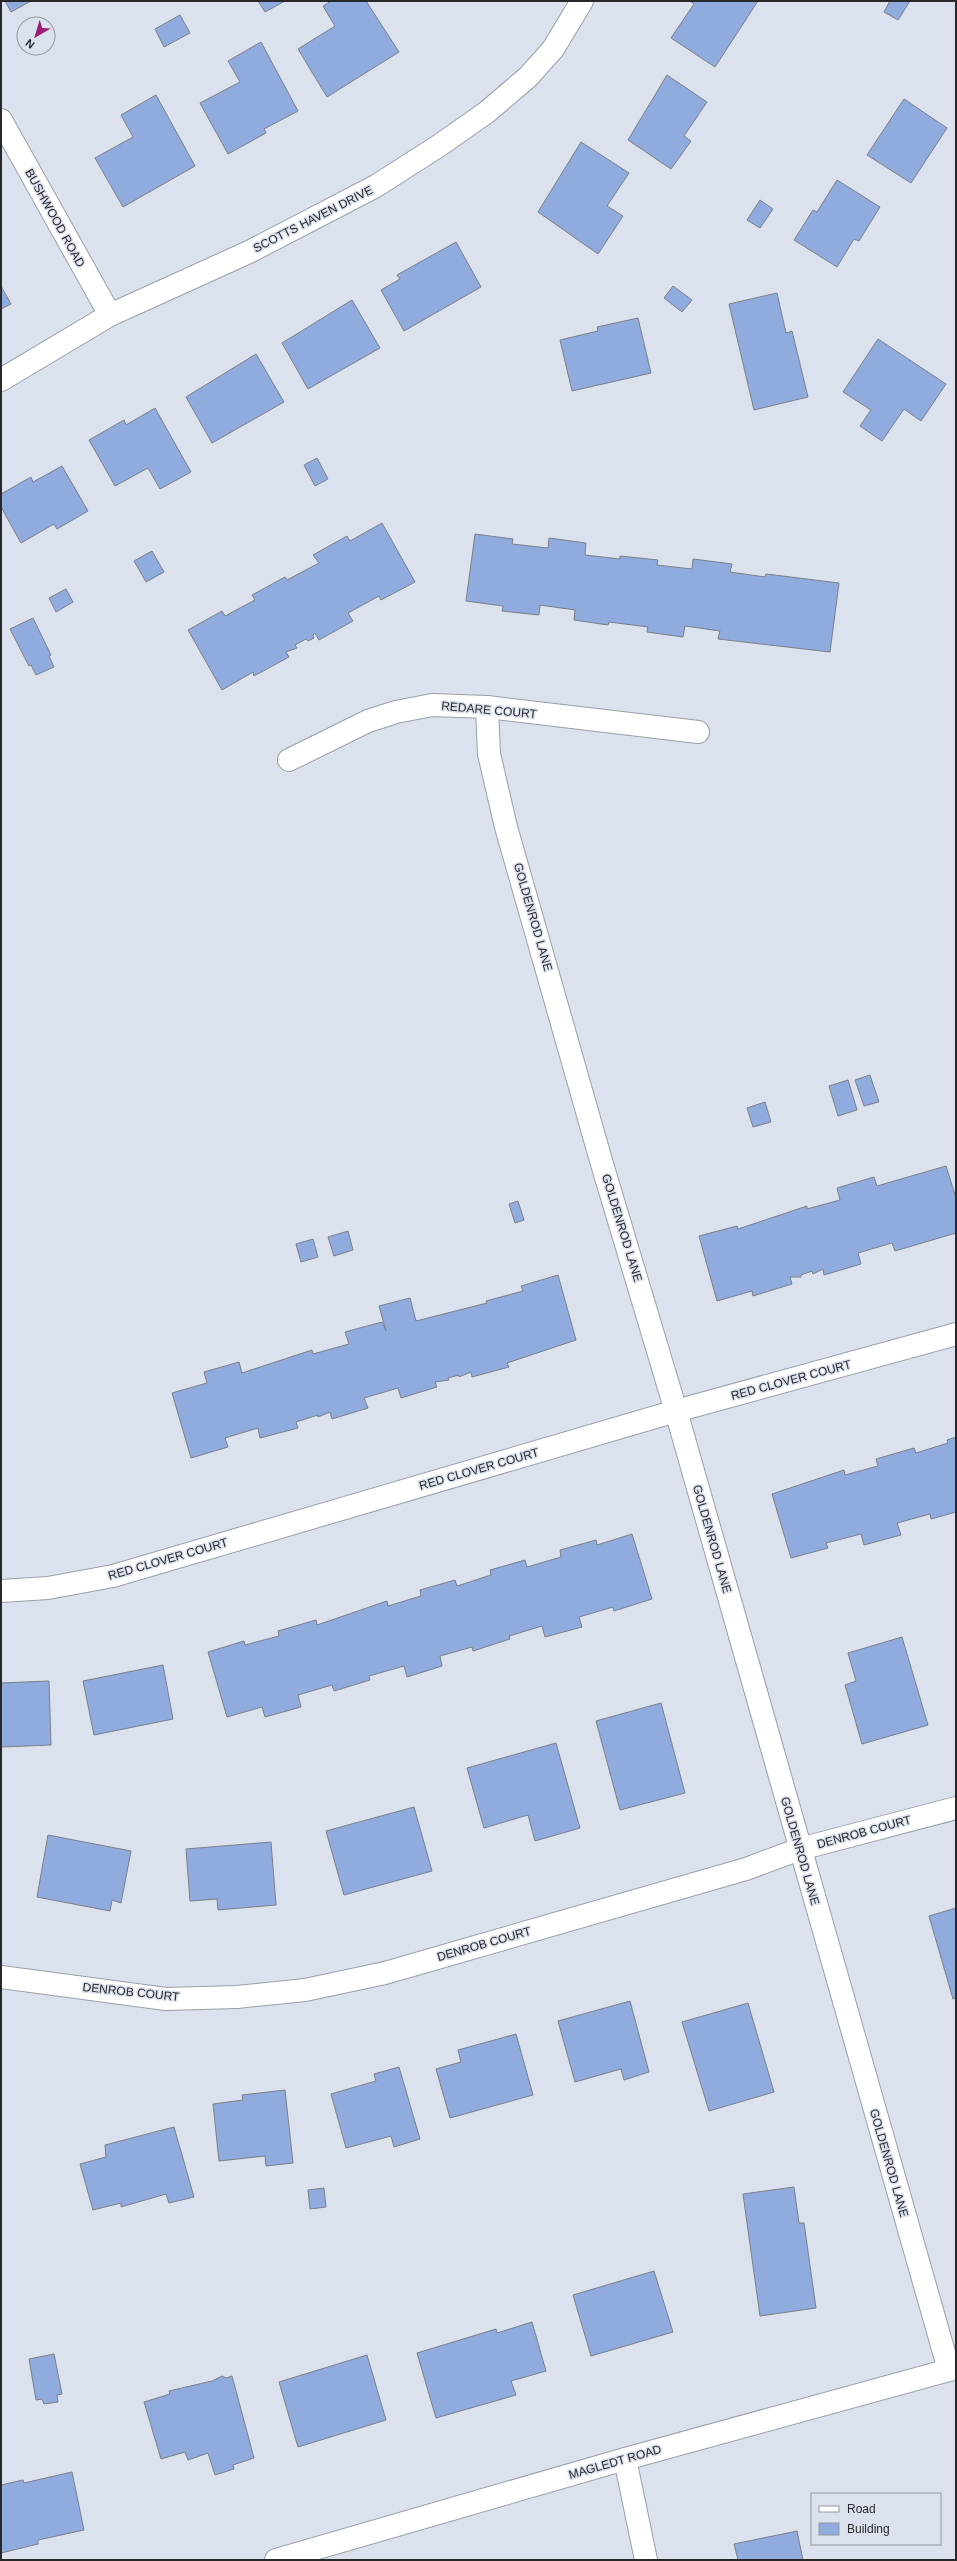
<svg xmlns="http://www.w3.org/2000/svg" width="957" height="2561" viewBox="0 0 957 2561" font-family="Helvetica,sans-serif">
  <rect width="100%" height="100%" fill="#dce2ed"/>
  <g fill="#90abde" stroke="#7a7f89">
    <path d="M5 1H31L11 12Z"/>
    <path d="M258 1H285L265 12Z"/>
    <path d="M331 1H366L399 52 327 97 298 49 335 26 323 6Z"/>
    <path d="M690 1H758L715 67 671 38 694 4Z"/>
    <path d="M890 1H910L898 20 884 12Z"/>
    <path d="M180 15 190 33 164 47 155 29Z"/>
    <path d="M261 42 298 111 264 129 266 133 228 154 200 103 240 82 228 61Z"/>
    <path d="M667 75 707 102 684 136 691 141 671 169 628 140Z"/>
    <path d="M156 95 195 166 123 207 95 158 133 137 121 115Z"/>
    <path d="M904 99 947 128 911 183 867 155Z"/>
    <path d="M581 142 629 173 607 206 623 216 598 254 538 212Z"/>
    <path d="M837 180 880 207 859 241 854 239 837 267 794 240 813 210 817 212Z"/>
    <path d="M760 200 773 209 760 228 747 220Z"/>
    <path d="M456 242 481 287 404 331 381 290 400 279 397 275Z"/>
    <path d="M1 286 11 304 1 309Z"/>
    <path d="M673 286 692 300 682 312 664 298Z"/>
    <path d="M777 293 786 333 792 331 808 397 754 410 729 304Z"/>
    <path d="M352 300 380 348 308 389 282 343Z"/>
    <path d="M638 318 651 373 572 391 560 340 598 331 597 327Z"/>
    <path d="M878 339 946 384 921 421 904 409 882 441 860 426 871 410 843 392Z"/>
    <path d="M256 354 284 402 212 443 186 397Z"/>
    <path d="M155 408 191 472 160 489 148 468 115 486 89 440 124 420 126 425Z"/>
    <path d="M317 458 328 479 315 486 304 465Z"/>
    <path d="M62 466 88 511 57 529 54 524 21 543 1 507V494L31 477 33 482Z"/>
    <path d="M382 523 415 582 381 600 379 596 348 613 353 621 319 640 315 633 313 635 314 638 308 641 306 639 295 645 297 648 286 652 289 657 254 676 253 672 222 690 188 630 222 611 225 616 255 600 252 595 285 577 287 580 319 563 313 555 347 536 350 541Z"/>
    <path d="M475 534 513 539 512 544 548 548 549 538 586 543 585 555 620 559V556L658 560 657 565 692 569 693 559 732 564 730 572 765 577 766 574 839 583 830 652 718 639 720 631 685 626 683 637 647 632 648 627 609 622 608 625 574 620 575 610 540 605 539 615 502 611 503 606 466 601Z"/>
    <path d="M152 551 164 572 146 582 134 561Z"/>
    <path d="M66 589 73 602 56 612 49 598Z"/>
    <path d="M33 618 51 655 49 656 54 667 36 675 31 665 29 666 10 629Z"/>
    <path d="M870 1075 879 1102 864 1106 855 1080Z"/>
    <path d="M848 1080 857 1110 838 1116 829 1086Z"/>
    <path d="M765 1102 771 1122 753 1127 747 1108Z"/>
    <path d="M946 1166 956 1198V1233L895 1251 892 1243 858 1253 861 1264 824 1275 823 1269 813 1274 812 1271 801 1275V1277H790L792 1284 753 1296 752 1291 717 1301 699 1236 737 1226 738 1229 807 1206V1209L840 1200 837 1188 874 1177 877 1186Z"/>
    <path d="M518 1201 524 1220 515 1223 509 1204Z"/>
    <path d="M348 1231 353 1250 334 1256 328 1237Z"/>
    <path d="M313 1239 318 1257 301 1262 296 1244Z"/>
    <path d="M558 1275 576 1340 507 1363 509 1367 472 1377 471 1372 459 1377V1375L448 1378 449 1380 435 1382 437 1387 401 1398 398 1388 364 1398 368 1408 332 1419 330 1412 318 1417V1415L296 1422 298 1428 260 1438 258 1428 225 1438 228 1447 191 1458 172 1393 207 1383 204 1372 239 1362 242 1373 312 1350 313 1354 349 1344 345 1332 382 1322 386 1331 379 1306 410 1298 416 1321 487 1303 486 1301 523 1291 521 1286Z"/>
    <path d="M956 1437V1512L931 1519 930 1514 897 1523 901 1535 864 1545 861 1534 826 1543 828 1548 791 1558 772 1494 844 1470 845 1475 878 1466 876 1459 914 1448 916 1453 948 1443 947 1440Z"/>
    <path d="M632 1534 652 1599 614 1611 613 1607 579 1617 582 1627 545 1637 542 1626 509 1636 510 1639 473 1651 472 1647 440 1656 442 1666 407 1677 404 1666 369 1676 370 1680 334 1691 332 1685 298 1695 301 1707 265 1717 262 1707 227 1717 208 1652 244 1641 245 1645 279 1636 278 1631 316 1620 317 1625 387 1601 388 1606 421 1596 420 1590 455 1580 457 1586 491 1575 490 1570 525 1560 527 1567 561 1557 560 1550 596 1540 597 1545Z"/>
    <path d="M902 1637 928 1725 862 1744 845 1685 856 1681 848 1653Z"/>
    <path d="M163 1665 173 1719 94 1735 83 1681Z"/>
    <path d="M49 1681 51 1745 1 1747V1683Z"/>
    <path d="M661 1703 685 1793 620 1810 596 1721Z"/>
    <path d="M556 1743 580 1828 535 1841 528 1815 484 1828 467 1768Z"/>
    <path d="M414 1807 432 1871 344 1895 326 1831Z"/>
    <path d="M48 1835 131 1851 121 1903 112 1900 110 1911 37 1897Z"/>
    <path d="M271 1842 276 1905 218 1910 217 1899 190 1901 186 1849Z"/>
    <path d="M956 1908V1998L953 1999 929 1916Z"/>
    <path d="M630 2001 649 2072 624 2080 621 2069 575 2082 558 2021Z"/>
    <path d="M748 2003 774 2092 709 2111 682 2022Z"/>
    <path d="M516 2034 533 2095 450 2118 436 2069 461 2062 458 2050Z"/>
    <path d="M399 2067 420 2139 394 2147 391 2136 346 2148 331 2094 376 2081 374 2074Z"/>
    <path d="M285 2090 293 2163 266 2166 265 2156 219 2161 213 2104 243 2100 242 2095Z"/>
    <path d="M174 2127 194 2197 169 2203 166 2194 121 2207V2203L93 2210 80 2164 106 2157 105 2145Z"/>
    <path d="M794 2187 799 2223H804L816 2308 760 2316 743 2194Z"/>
    <path d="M324 2188 326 2207 310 2209 308 2190Z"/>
    <path d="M654 2271 673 2332 591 2356 573 2295Z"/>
    <path d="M532 2322 546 2371 511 2381 516 2395 436 2418 417 2353 496 2329 497 2333Z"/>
    <path d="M54 2354 62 2394 57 2395 58 2402 44 2404 42 2399 36 2400 29 2359Z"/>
    <path d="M367 2355 386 2420 298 2447 279 2382Z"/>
    <path d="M222 2376 226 2378 232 2376 254 2458 233 2465 234 2469 215 2475 208 2453 188 2460 185 2452 161 2459 144 2402 170 2394 169 2391 212 2381Z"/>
    <path d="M72 2472 84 2530 38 2540V2544L1 2553V2485L23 2480 24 2483Z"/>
    <path d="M797 2531 803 2560H738L734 2544Z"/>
  </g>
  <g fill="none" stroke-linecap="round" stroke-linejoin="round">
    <defs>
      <g id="street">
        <path d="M1 120 110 315"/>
        <path d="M1 380 110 315 249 252 376 186 440 145 487 112 528 77 553 49 582 1"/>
        <path d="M487 707 489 754 506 827 602 1164 676 1411 949 2370"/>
        <path d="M289 760 368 721 396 712 432 705 487 707 698 732"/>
        <path d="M1 1591 48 1588 113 1576 676 1411 956 1334"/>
        <path d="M1 1977 166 1999 237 1997 305 1990 385 1973 746 1869 800 1849 956 1808"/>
        <path d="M625 2459 646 2560"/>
      </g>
      <path id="secondary" d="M276 2560 625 2459 956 2368"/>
    </defs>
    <use href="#street" stroke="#999fa9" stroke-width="24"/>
    <use href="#secondary" stroke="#999fa9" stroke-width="24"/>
    <use href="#street" stroke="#fff" stroke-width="22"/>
    <use href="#secondary" stroke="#fff" stroke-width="22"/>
  </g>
  <g text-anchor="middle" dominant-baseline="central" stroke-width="3" stroke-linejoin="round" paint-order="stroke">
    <g font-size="12" fill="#26282c" stroke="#dce2ed">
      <text transform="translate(55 218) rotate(61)">BUSHWOOD ROAD</text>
      <text transform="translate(313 219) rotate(-27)">SCOTTS HAVEN DRIVE</text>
      <text transform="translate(489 710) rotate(5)">REDARE COURT</text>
      <text transform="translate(533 917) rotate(74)">GOLDENROD LANE</text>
      <text transform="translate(622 1228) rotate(73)">GOLDENROD LANE</text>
      <text transform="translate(791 1380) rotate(-15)">RED CLOVER COURT</text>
      <text transform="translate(479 1469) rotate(-16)">RED CLOVER COURT</text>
      <text transform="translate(712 1539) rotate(74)">GOLDENROD LANE</text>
      <text transform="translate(168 1559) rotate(-16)">RED CLOVER COURT</text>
      <text transform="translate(864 1832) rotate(-15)">DENROB COURT</text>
      <text transform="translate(800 1851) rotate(74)">GOLDENROD LANE</text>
      <text transform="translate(484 1944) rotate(-16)">DENROB COURT</text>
      <text transform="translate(131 1992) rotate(6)">DENROB COURT</text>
      <text transform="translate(889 2163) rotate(74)">GOLDENROD LANE</text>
      <text transform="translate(615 2462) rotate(-16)">MAGLEDT ROAD</text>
    </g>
  </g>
  <rect width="957" height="2561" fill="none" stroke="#26282c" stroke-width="4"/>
  <rect x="811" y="2493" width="130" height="52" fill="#dce2ed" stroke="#9398a0"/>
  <rect x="819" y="2506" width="20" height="6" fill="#ffffff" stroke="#9398a0"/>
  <text x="847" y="2513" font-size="12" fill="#26282c">Road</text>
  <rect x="819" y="2523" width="20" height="12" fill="#90abde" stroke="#9398a0"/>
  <text x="847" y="2533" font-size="12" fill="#26282c">Building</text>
  <g transform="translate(36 36) rotate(218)"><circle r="19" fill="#dce2ed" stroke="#9398a0"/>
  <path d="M0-3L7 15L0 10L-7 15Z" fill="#9a1c73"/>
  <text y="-6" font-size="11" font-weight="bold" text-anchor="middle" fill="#26282c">N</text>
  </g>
</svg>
